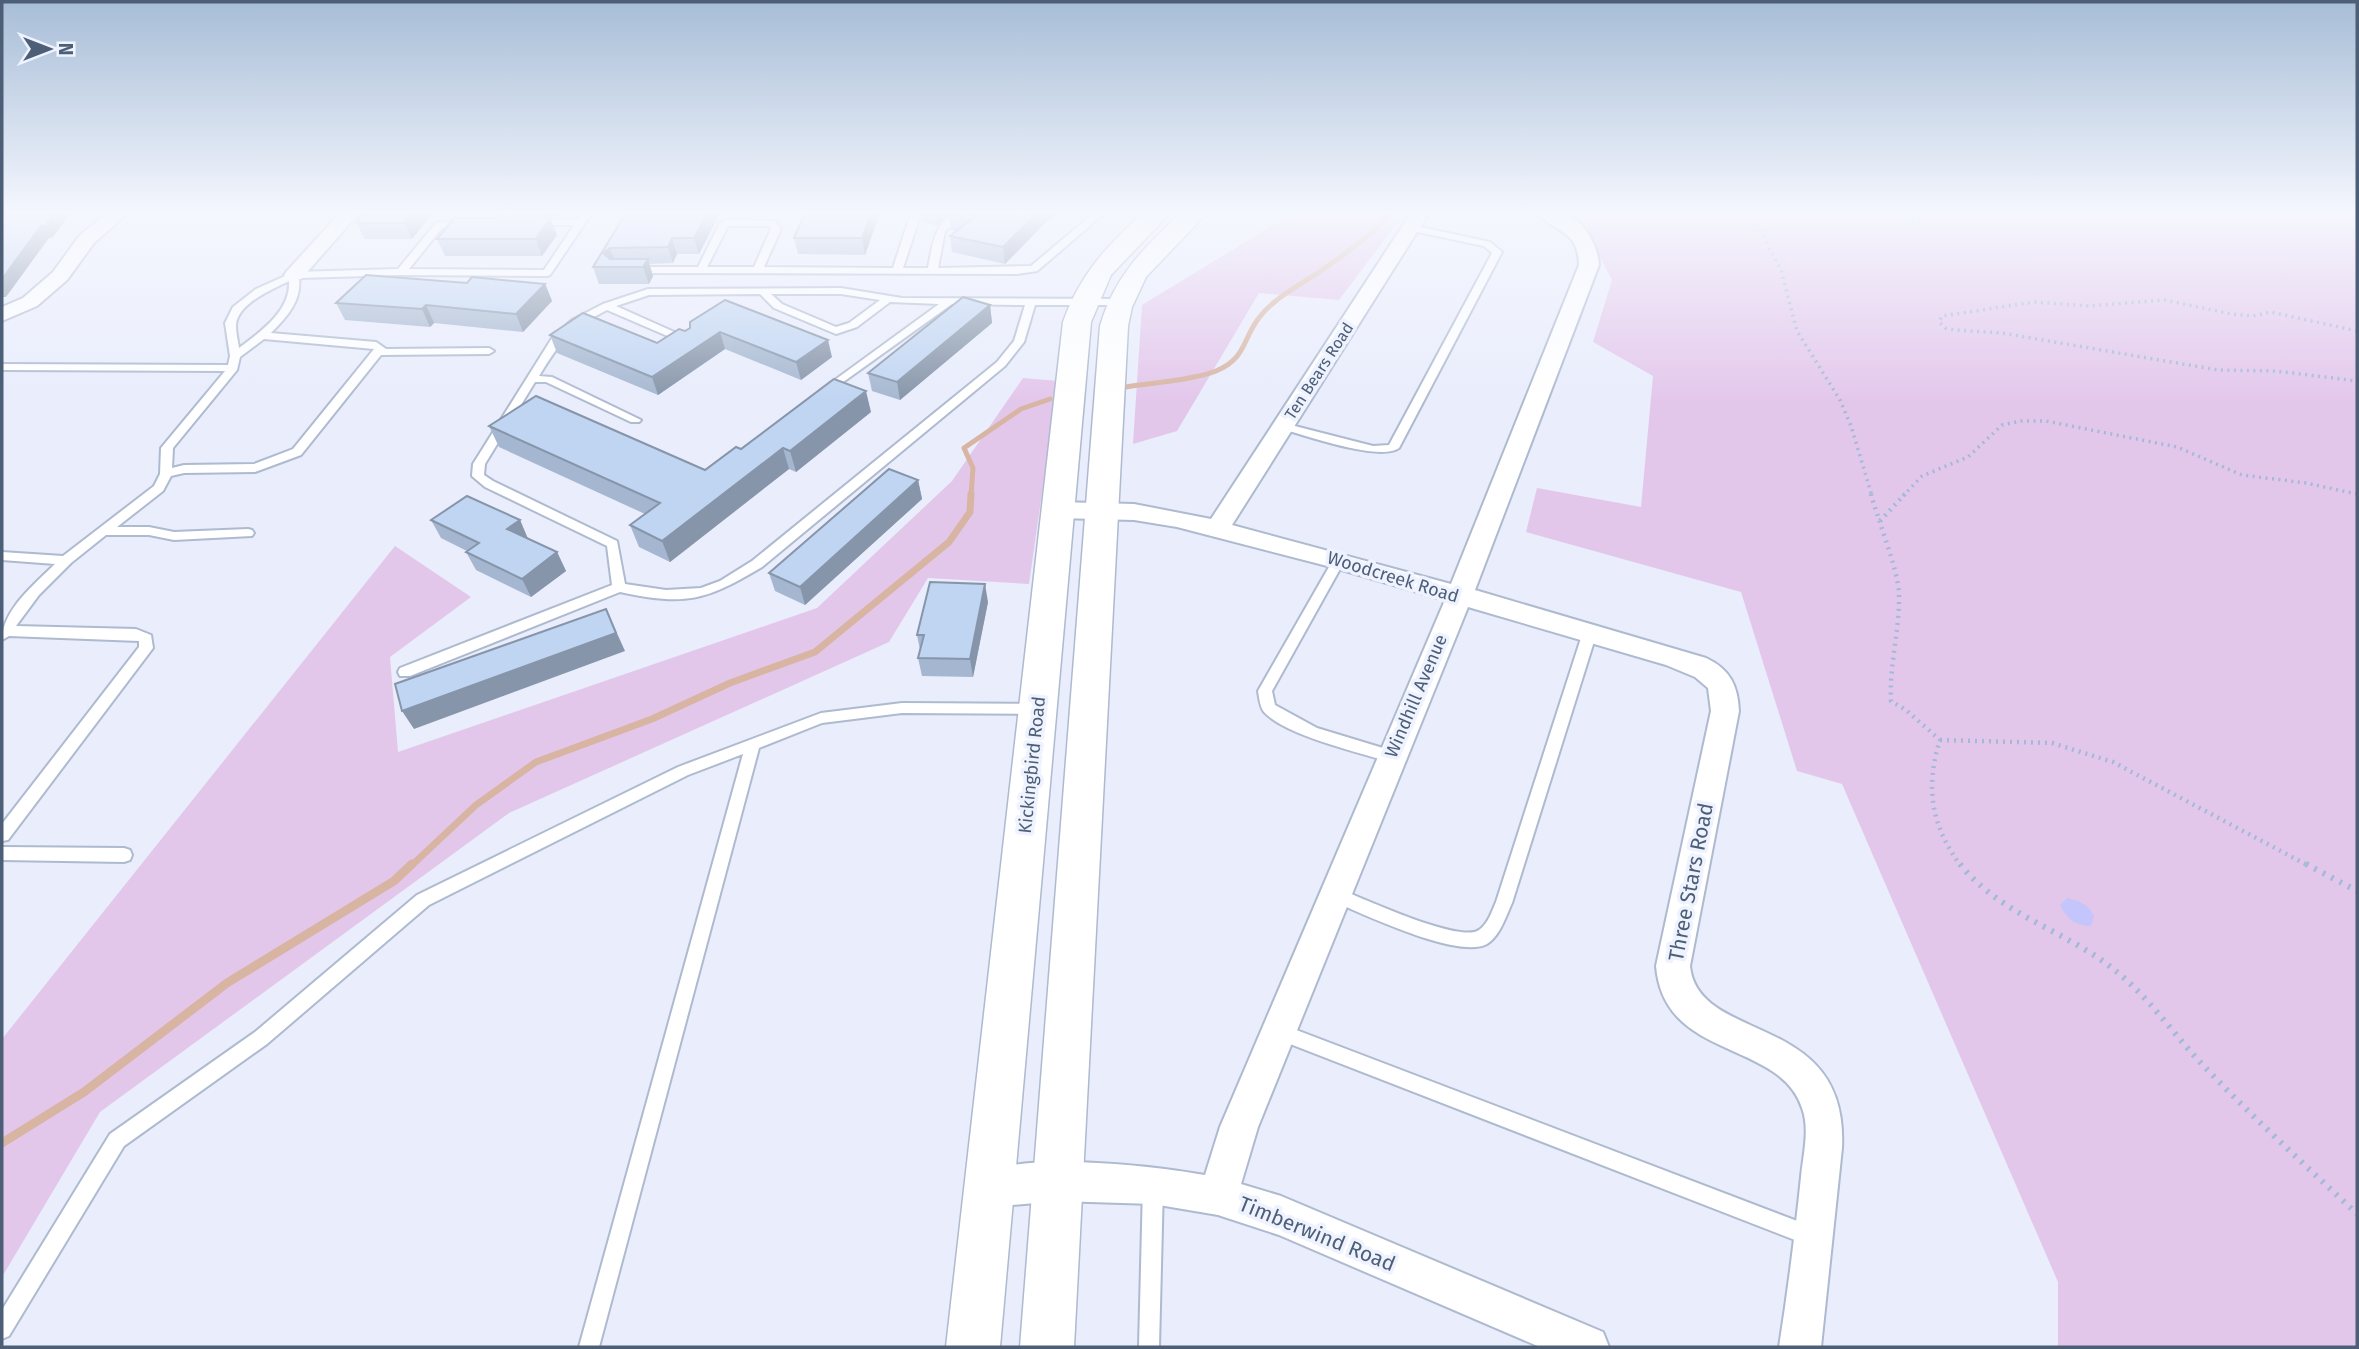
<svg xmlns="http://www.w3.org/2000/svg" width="2359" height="1349" viewBox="0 0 2359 1349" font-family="'Fira Sans',sans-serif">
  <rect width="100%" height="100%" fill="#e9edfc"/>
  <g fill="#e3c7eb">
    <path d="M1293 213H1405L1339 300 1259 293 1177 431 1133 444 1142 305Z"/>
    <path d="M1576 213H2357V1347H2058V1282L1842 784 1797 771 1741 592 1526 532 1537 488 1641 507 1653 376 1593 342 1612 280Z"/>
    <path d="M1023 378 1058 381 1029 584 928 578 889 642 509 813 100 1112 2 1277V1039L395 546 471 597 390 657 398 752 817 608 952 481Z"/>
  </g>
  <path fill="#c4c6fb" d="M2067 898C2080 901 2088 904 2094 916L2091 926C2074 925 2068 920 2060 905Z"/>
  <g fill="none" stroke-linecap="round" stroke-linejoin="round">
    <g stroke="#d8b5a3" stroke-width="5">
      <path d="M1126 387C1151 383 1194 380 1216 371 1246 358 1242 341 1258 319 1274 297 1301 285 1322 270 1347 253 1372 234 1393 213"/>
      <path d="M971 496 973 468 964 448 1021 409 1050 399"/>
    </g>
    <path stroke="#d8b5a3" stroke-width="7" d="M411 866 476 805 536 762 652 719 730 683 815 652 949 542 970 512 971 494"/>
    <path stroke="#d8b5a3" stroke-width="9" d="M2 1143 84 1092 227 983 394 881 412 864"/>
    <defs>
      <g id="service">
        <path d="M582 213H592L550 275 547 276 401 275 299 278C302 301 286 318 271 333L376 342 386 349 489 348 494 351 489 354 381 355 301 455 255 472 184 473 171 476 163 491 117 527H149L174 532 248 529 252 530 254 533 252 536 174 540 149 535H106L71 563 39 595 16 626 136 629 151 635 153 648 8 840 2 841V824L139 647V641L9 636 2 640C2 610 35 584 55 564L2 560V552L63 556 154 486 160 474 161 448 225 371 2 370V364L228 365 230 356 225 323 233 307 256 289 294 272 398 269 436 223 468 219 471 220V224L442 228 409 269 544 270 574 225H534L529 222 534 219H578ZM289 281C291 311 260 332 239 348 238 341 236 333 236 326 236 304 273 289 289 281ZM264 339 374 349 293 449 254 464 184 465 172 468 173 448 237 370 240 357Z"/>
        <path d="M911 213H921L903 268H928C933 243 935 213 968 213L945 231 938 268 1031 266 1094 213H1105L1037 271 1017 274 635 273 630 270 635 267H698L720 223 725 220 775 221 781 229 764 267 893 268ZM728 226H769L771 229 754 267H707Z"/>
        <path d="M1411 225 1490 242 1502 252 1399 448C1380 462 1304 435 1279 428V424L1283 423 1373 446 1389 445 1492 253 1484 246 1408 230V226Z"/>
        <path d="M841 288 902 298 1119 299 1124 302 1119 305H1035L1024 342 1005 366 762 567C705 601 686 606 620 592L410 676H400L398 672 400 668 612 585 607 546 485 487 472 476 473 464 552 338 572 320 603 304 648 289ZM760 294 774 308 836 334 857 327 890 302 939 304 821 390 819 392 825 395 952 304 1025 305 1014 341 997 362 752 561 720 581 701 588 666 590 625 584 617 541 493 481 484 475 485 464 535 382H546L631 422H639L641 420 552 377 539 376C562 339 568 330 607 310L686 344 691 341 690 339 616 306 649 295ZM771 294H841L880 300 849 323 836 327 782 304Z"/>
        <path d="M1339 556 1345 560 1272 691 1275 705 1317 728 1396 752 1398 756 1396 760 1391 762C1360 753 1285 735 1264 712 1260 707 1259 697 1258 691L1333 560Z"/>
        <path d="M1589 630 1596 635 1512 903C1506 916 1500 936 1487 944 1458 960 1359 912 1328 899L1326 894 1328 889 1334 887C1359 896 1459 944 1479 930 1488 924 1492 911 1496 902L1582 635Z"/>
        <path d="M902 703 1036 704 1041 705 1043 709 1041 713 1036 714 902 713 822 723 759 748 599 1347H579L743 754 688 775 429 905 267 1044 124 1146 9 1336 2 1339V1310L110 1134 255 1032 417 895 678 767 821 713Z"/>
        <path d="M2 847 124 848 130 850 132 855 130 860 124 862 2 860Z"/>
        <path d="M1278 1023 1813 1227 1820 1230 1823 1237 1820 1244 1813 1247 1272 1037 1269 1031 1272 1025Z"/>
        <path d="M1153 1176 1160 1179 1163 1186 1159 1347H1139L1143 1186 1146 1179Z"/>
      </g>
      <g id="minor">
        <path d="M107 213H128L94 243 67 280 37 306 2 321V307L23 298 53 272 80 235Z"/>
        <path d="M340 213H359L301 279H287L284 275 287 271Z"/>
        <path d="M1411 213H1429L1232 525 1451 584 1579 265C1578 228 1555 234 1537 213 1544 213 1553 212 1560 213 1582 217 1598 244 1599 265L1475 590 1706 658C1730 669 1738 686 1739 711L1690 966C1698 1045 1849 1010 1842 1148L1821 1347H1779C1788 1290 1795 1234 1801 1177 1803 1155 1810 1129 1802 1108 1779 1039 1664 1061 1656 966L1711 711 1708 688 1695 677 1666 665 1468 607 1258 1127 1241 1184 1281 1196 1603 1332 1609 1347H1540L1279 1235 1218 1215 1153 1204 1058 1201 989 1207 975 1202 970 1188 975 1174C1029 1152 1147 1165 1205 1175L1220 1127 1445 600 1335 568 1177 527 1134 520 1058 518 1049 516 1046 510 1049 504 1058 502 1134 504 1211 519Z"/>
      </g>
      <g id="tertiary">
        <path d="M1143 213H1170L1111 275 1091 322 1000 1347H946L1063 322C1079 276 1107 245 1143 213Z"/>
        <path d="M1181 213H1207L1146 277 1132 307 1128 326 1074 1347H1020L1100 326C1114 277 1144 247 1181 213Z"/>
      </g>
    </defs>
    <use href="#service" stroke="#aebacf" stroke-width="4"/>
    <use href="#minor" stroke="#aebacf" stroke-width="4"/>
    <use href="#tertiary" stroke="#aebacf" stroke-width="3"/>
    <g stroke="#a3b9d7" stroke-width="3.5" stroke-dasharray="2 4.5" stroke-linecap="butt">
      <path d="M1751 213 1781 270 1797 331 1840 400 1851 426 1872 496"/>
      <path d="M1895 213C1908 222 1919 226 1930 213"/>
      <path d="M2357 331 2271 312 2253 316 2232 314 2164 300 2089 306 2034 302 1942 316 1939 322 1945 328 1955 330 2002 333 2218 370 2276 371 2357 381"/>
      <path d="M1903 496 1922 476 1968 457 2002 425 2021 421H2046L2177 447 2242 475 2306 483 2357 494"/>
    </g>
    <g stroke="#a3b9d7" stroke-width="4.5" stroke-dasharray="2 5" stroke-linecap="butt">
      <path d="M1871 494C1878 520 1898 570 1899 593 1900 630 1889 665 1891 701L1906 710 1940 740C1925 787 1931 826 1961 866"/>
      <path d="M1880 521 1905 494"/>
      <path d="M1940 740 2052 743 2113 762 2309 866"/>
    </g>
    <g stroke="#a3b9d7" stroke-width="6" stroke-dasharray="2.5 7" stroke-linecap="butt">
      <path d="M1960 864C2001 916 2068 931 2117 972 2149 998 2172 1032 2200 1062 2250 1115 2304 1164 2357 1214"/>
      <path d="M2306 864 2357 891"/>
    </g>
    <use href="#service" fill="#fff" fill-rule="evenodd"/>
    <use href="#minor" fill="#fff" fill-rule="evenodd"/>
    <use href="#tertiary" fill="#fff" fill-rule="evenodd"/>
  </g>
  <g fill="#a5b7d0">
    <path d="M354 213H433L412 239H365L356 223 358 221Z"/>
    <path d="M501 213H564L561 216 549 217 557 235 542 256H445L437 239 497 218Z"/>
    <path d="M626 213H720L699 254H677L673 263 649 264 653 276 649 284H599L593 267Z"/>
    <path d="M805 213H885L884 215H879L865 255 798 254 794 238Z"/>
    <path d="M923 213H1057L1045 223 1005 264 952 252 950 236 956 231 951 230 948 215 937 226 924 222Z"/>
    <path d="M467 283 545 284 552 301 523 332 434 323 430 327 345 320 336 303Z"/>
    <path d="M990 305 992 323 900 400 872 391 868 373Z"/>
    <path d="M690 322 832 357 801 380 725 349 658 395 557 353 550 335 657 343 690 328Z"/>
    <path d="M871 412 796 472 789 469 670 562 639 547 630 525 645 514 499 447 489 426 705 470 741 449Z"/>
    <path d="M918 480 922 499 805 605 775 591 769 573Z"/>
    <path d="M431 520H520L528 539 557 552 566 571 531 597 476 570 466 552 467 551 441 538Z"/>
    <path d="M988 602 973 677 922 676 918 658 920 650 917 635Z"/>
  </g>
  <g fill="#8695a9">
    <path d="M55 213H71L53 237 49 238 6 297H2V279L41 226Z"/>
    <path d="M412 213H433L412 239 404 223Z"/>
    <path d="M546 213H548L557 235 542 256 536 239 542 218Z"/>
    <path d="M707 213H720L699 254 694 238Z"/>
    <path d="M871 213H879V215L865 255 862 238Z"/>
    <path d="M936 213H960L948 214V215L937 226Z"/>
    <path d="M1037 213H1057L1045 223 1005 264 1003 247Z"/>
    <path d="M672 238 677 254 673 263 668 247Z"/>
    <path d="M610 248 616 264 603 253Z"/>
    <path d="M648 259 653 276 649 284 643 267Z"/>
    <path d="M545 284 552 301 523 332 516 314Z"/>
    <path d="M426 305 434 323 430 327 422 309Z"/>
    <path d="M990 305 992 323 900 400 897 382Z"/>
    <path d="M720 332 725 349 658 395 652 377Z"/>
    <path d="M828 340 832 357 801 380 796 362Z"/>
    <path d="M866 391 871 412 796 472 790 451Z"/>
    <path d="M783 448 789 469 670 562 662 541Z"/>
    <path d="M918 480 922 499 805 605 800 587Z"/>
    <path d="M520 520 528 539 507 529Z"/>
    <path d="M557 552 566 571 531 597 522 579Z"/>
    <path d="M985 584 988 602 973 677 970 659Z"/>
    <path d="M606 609 625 651 414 729 402 711Z"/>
  </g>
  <g fill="#c0d5f2" stroke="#8695a9" stroke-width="2">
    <path d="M2 213H55L45 226H41L2 279Z"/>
    <path d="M365 213H412L404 223H356Z"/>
    <path d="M501 213H546L542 218H550L536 239H437L454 218H497Z"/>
    <path d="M626 213H707L694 238H672L668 247 610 248 603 253 610 259H648L643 267H593Z"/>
    <path d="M805 213H871L862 238H794Z"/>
    <path d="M949 213H974L973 218 979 213H1037L1003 247 950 236 970 220Z"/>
    <path d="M366 275 467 283 472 277 545 284 516 314 426 305 422 309 336 303Z"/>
    <path d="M963 297 990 305 897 382 868 373Z"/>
    <path d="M725 300 828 340 796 362 720 332 652 377 550 335 583 313 657 343 679 329 685 331 690 328V322Z"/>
    <path d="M834 379 866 391 790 451 783 448 662 541 630 525 660 503 489 426 536 396 705 470 736 447 741 449Z"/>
    <path d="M889 469 918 480 800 587 769 573Z"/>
    <path d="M467 496 520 520 507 529 557 552 522 579 466 552 479 543 431 520Z"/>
    <path d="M930 582 985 584 970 659 918 658 924 635H917Z"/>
    <path d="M606 609 616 633 402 711 395 684Z"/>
  </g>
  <linearGradient id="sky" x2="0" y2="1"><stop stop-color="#a7bdd7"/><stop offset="0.53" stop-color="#f5f7fe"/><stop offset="1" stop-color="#f5f7fe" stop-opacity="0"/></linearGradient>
  <rect width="2359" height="402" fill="url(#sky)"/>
  <g text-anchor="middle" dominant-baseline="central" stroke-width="7" stroke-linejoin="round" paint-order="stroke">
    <g font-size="16" fill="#4c5f77" stroke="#eff2ff">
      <text transform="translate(1319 371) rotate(-57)">Ten Bears Road</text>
    </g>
    <g font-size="18" fill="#4c5f77" stroke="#eff2ff">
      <text transform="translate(1393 577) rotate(17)">Woodcreek Road</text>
      <text transform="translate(1416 696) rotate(-67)">Windhill Avenue</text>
      <text transform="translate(1032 765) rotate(-84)">Kickingbird Road</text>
    </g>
    <g font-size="21" fill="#4c5f77" stroke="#eff2ff">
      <text transform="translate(1691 882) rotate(-79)">Three Stars Road</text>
      <text transform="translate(1317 1234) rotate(22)">Timberwind Road</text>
    </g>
  </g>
  <rect width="2359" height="1349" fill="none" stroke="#4c5f77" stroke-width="7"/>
  <g transform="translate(49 49) rotate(90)" stroke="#eff2ff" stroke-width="5" paint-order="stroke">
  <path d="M0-5L12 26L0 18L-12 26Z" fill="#4c5f77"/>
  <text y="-10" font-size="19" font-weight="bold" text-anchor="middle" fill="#4c5f77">N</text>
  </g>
</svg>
